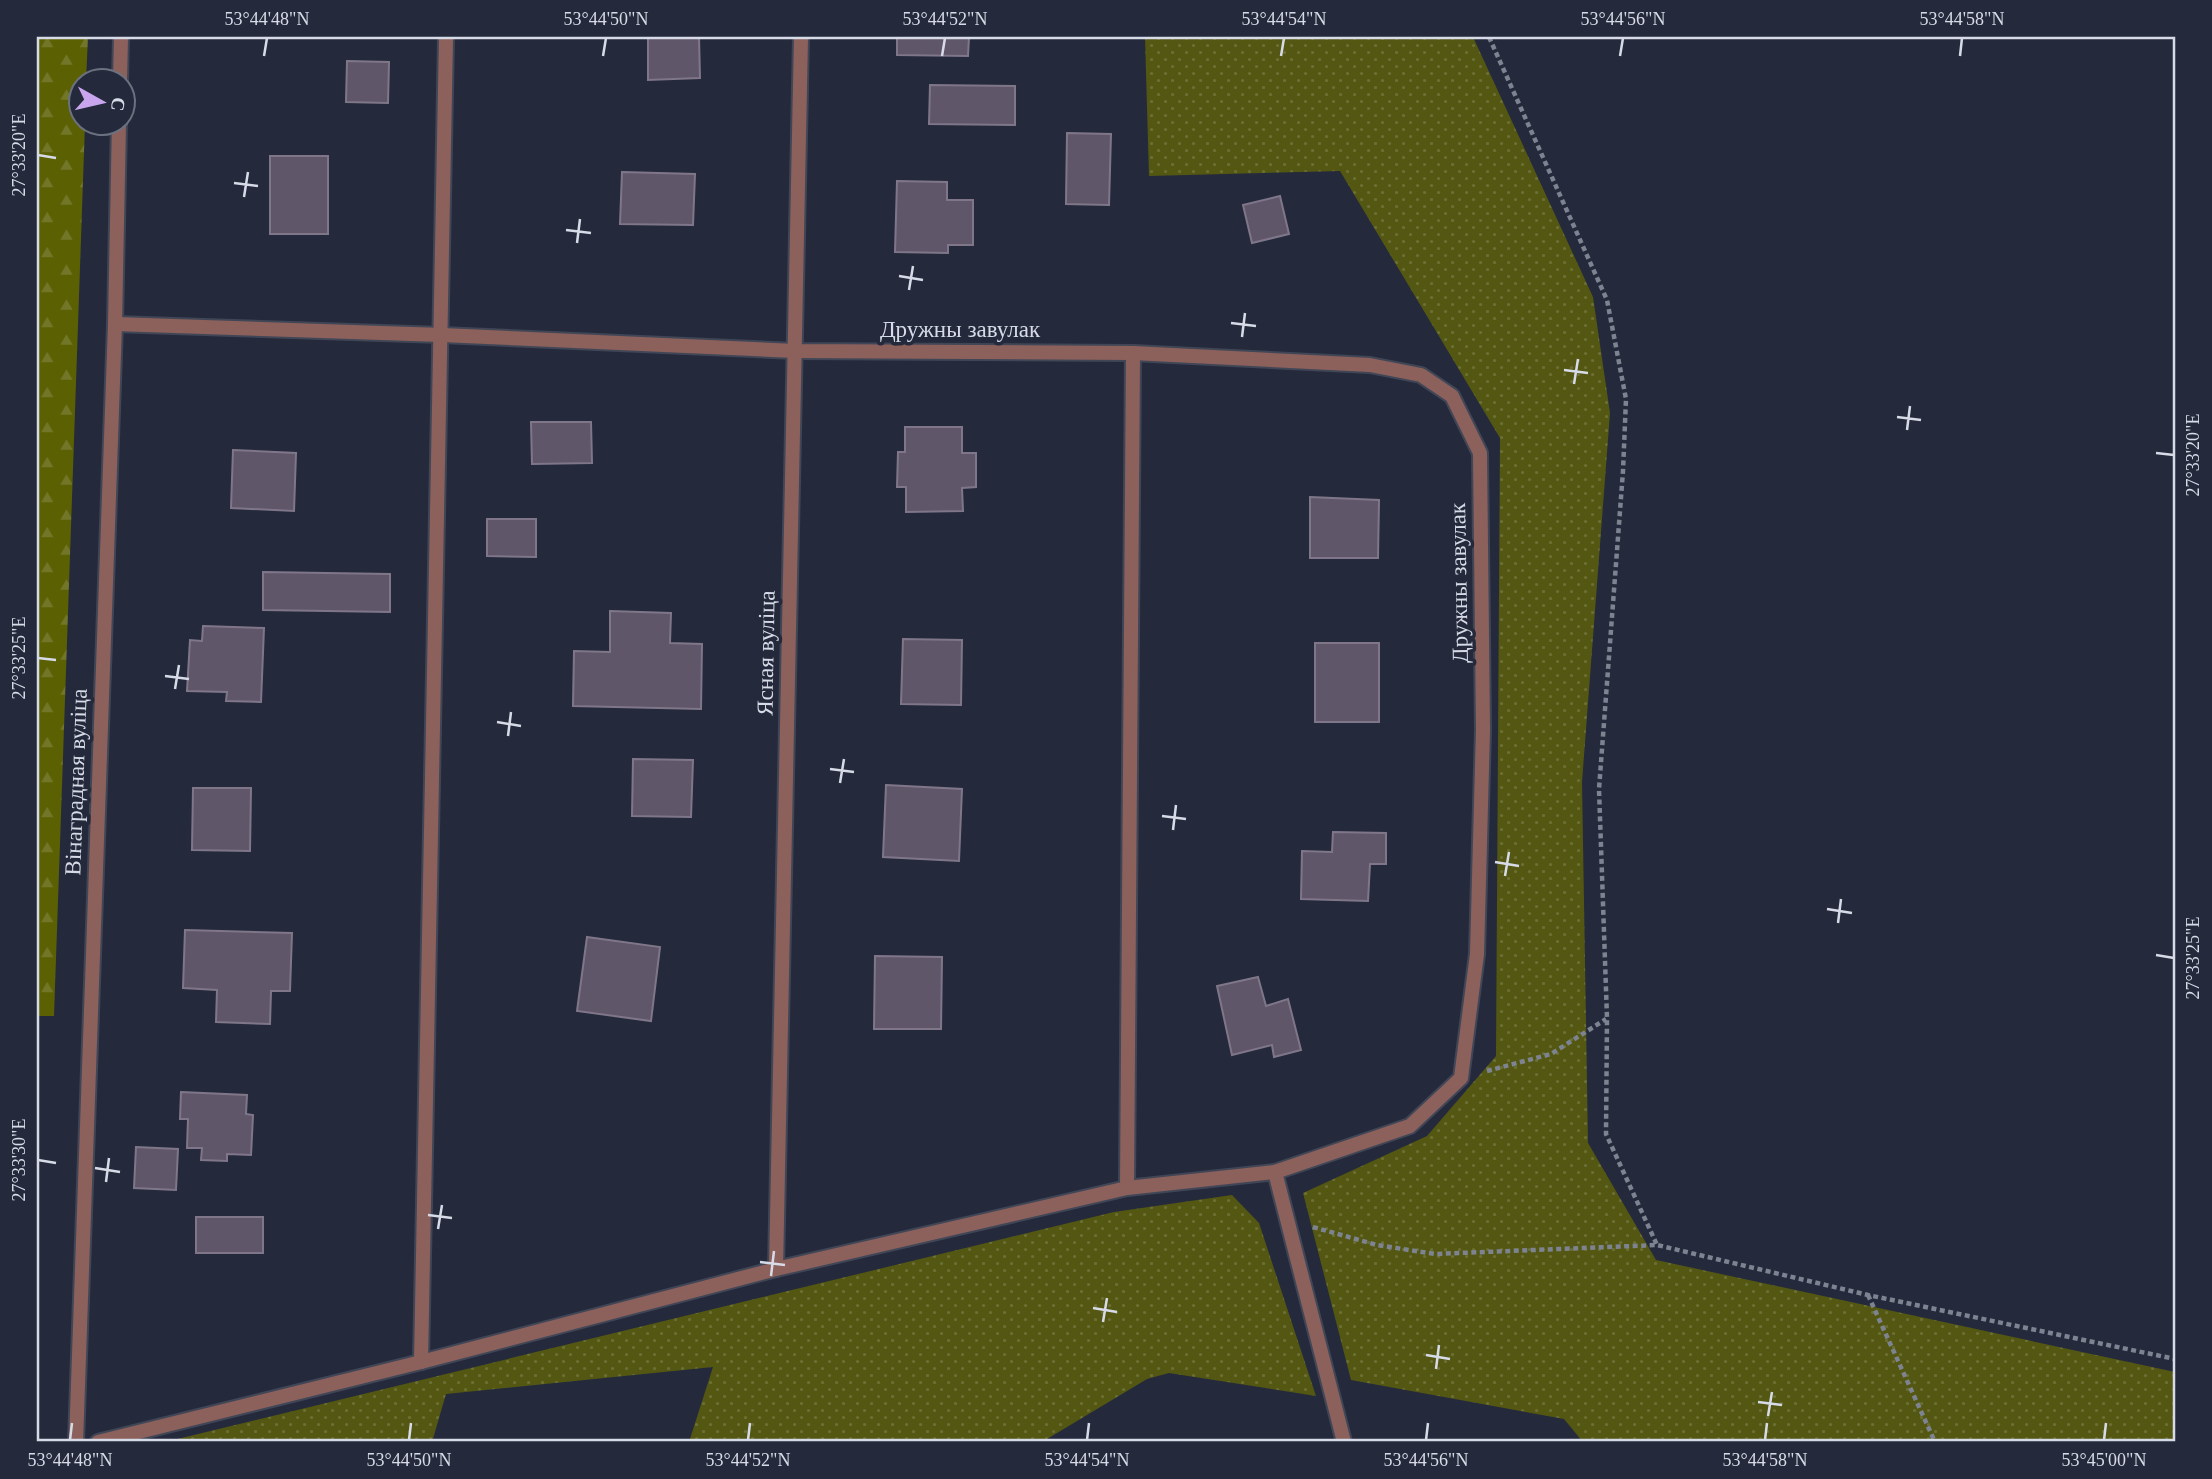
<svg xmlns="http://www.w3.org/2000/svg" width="2212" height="1479" viewBox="0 0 2212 1479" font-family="Georgia,serif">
  <defs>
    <pattern id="grass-dots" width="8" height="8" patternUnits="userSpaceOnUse" patternTransform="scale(1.75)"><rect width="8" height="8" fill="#535712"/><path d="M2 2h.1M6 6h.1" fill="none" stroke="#6b6f34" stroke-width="1.8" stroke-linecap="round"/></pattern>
    <pattern id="forest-firs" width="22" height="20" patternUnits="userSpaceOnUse" patternTransform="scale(1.75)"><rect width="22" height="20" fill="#5b6003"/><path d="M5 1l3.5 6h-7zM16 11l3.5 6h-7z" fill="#727628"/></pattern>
  </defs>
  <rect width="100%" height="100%" fill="#242a3b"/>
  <g fill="url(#grass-dots)">
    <path d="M1145 37H1473L1593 297 1610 413 1582 782 1588 1143 1656 1260 2175 1372V1442H1583L1564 1419 1351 1380 1303 1193 1427 1136 1496 1056 1500 438 1340 171 1149 176Z"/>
    <path d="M1232 1195 1259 1223 1316 1396 1169 1373 1147 1379 1042 1442H689L713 1367 446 1394 432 1442H165L1114 1212Z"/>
  </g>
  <path fill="url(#forest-firs)" d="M37 37H88L86 80H80V122L85 123 54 1016H37Z"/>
  <g fill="#5f5669" stroke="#80768a" stroke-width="2">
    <path d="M648 37H699L700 78 648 80Z"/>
    <path d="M897 37H969L968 56 897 55Z"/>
    <path d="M347 61 389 62 388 103 346 102Z"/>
    <path d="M930 85 1015 86V125L929 124Z"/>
    <path d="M1067 133 1111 134 1109 205 1066 204Z"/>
    <rect x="270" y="156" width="58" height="78"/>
    <path d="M622 172 695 174 693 225 620 224Z"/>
    <path d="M897 181 947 182V200H973V245H948V253L895 252Z"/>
    <path d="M1280 196 1289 234 1252 243 1243 205Z"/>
    <path d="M531 422H591L592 463 532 464Z"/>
    <path d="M905 427H962V453H976V487L962 488 963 511 906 512V487H897L898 452H905Z"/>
    <path d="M233 450 296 453 294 511 231 508Z"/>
    <path d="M1310 497 1379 500 1378 558H1310Z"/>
    <path d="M487 519H536V557L487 556Z"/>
    <path d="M263 572 390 574V612L263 610Z"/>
    <path d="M610 611 671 613 670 643 702 644 701 709 573 706 574 651 610 652Z"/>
    <path d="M203 626 264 628 261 702 226 701 227 692 187 691 190 640 202 641Z"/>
    <path d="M903 639 962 640 961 705 901 704Z"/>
    <rect x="1315" y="643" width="64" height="79"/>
    <path d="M633 759 693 760 691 817 632 816Z"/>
    <path d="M886 785 962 789 959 861 883 857Z"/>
    <path d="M193 788H251L250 851 192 850Z"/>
    <path d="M1333 832 1386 833V864H1370L1368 901 1301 899 1302 851 1332 852Z"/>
    <path d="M185 930 292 933 290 991H271L270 1024 216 1022 217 990 183 988Z"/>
    <path d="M587 937 660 947 651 1021 577 1011Z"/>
    <path d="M875 956 942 957 941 1029H874Z"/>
    <path d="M1258 977 1266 1006 1288 999 1301 1050 1274 1057 1272 1045 1232 1055 1217 986Z"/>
    <path d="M181 1092 247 1095 246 1114 253 1115 251 1155 227 1154V1161L201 1160 202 1148H187L188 1119H180Z"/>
    <path d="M136 1147 178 1149 176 1190 134 1188Z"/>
    <rect x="196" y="1217" width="67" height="36"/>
  </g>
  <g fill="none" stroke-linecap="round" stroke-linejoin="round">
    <defs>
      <g id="service">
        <path d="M1275 1172 1344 1442"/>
        <path d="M1127 1188 1133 353"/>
        <path d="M421 1362 446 37"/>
      </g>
      <g id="minor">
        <path d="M120 80 121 37"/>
        <path d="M776 1269 801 37"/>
        <path d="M76 1442 115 324 119 122"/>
        <path d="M98 1442 421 1362 776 1269 1127 1188 1275 1172 1410 1126 1461 1078 1477 954 1483 730 1480 453 1452 396 1421 375 1370 365 1133 353 795 351 442 335 115 324"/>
      </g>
    </defs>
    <use href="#service" stroke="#414657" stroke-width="18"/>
    <use href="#minor" stroke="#414657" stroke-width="18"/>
    <g stroke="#7e8391" stroke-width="4.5" stroke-dasharray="5 3.5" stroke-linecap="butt">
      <path d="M1489 37 1607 300 1626 399 1623 471 1599 789 1607 1018 1606 1134 1657 1245"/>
      <path d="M1487 1071 1551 1054 1606 1019"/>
      <path d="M1313 1227 1377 1245 1435 1254 1657 1245 1868 1295 2175 1359"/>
      <path d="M1868 1295 1935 1442"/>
    </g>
    <use href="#service" stroke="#8d615b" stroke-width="14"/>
    <use href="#minor" stroke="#8d615b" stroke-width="14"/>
  </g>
  <path fill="none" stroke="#d7dbe7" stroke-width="2.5" d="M264 56 267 38M603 56 606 38M942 56 945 38M1281 56 1284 38M1620 56 1623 38M1960 56 1962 38M38 155 56 158M234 183 258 186M244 197 248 172M566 230 591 233M577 243 580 219M899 276 923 280M909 290 913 266M1231 323 1256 326M1242 337 1245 313M1564 370 1588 373M1574 384 1578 359M1897 417 1921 420M1907 430 1910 406M2156 453 2174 455M38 658 56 660M165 676 189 679M175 689 179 665M497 722 521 726M508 736 511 712M830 769 854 772M840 783 844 759M1162 816 1186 819M1173 830 1176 805M1495 862 1519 866M1505 876 1509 852M1827 909 1852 913M1838 923 1841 899M2156 955 2174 958M38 1160 56 1163M95 1168 120 1172M106 1182 109 1158M428 1215 452 1218M438 1229 442 1205M760 1262 785 1265M771 1276 774 1251M1093 1308 1117 1312M1103 1322 1107 1298M1426 1355 1450 1359M1436 1369 1439 1345M1758 1402 1782 1405M1768 1416 1772 1392M70 1440 72 1423M409 1440 411 1423M748 1440 750 1423M1087 1440 1089 1423M1426 1440 1428 1423M1765 1440 1767 1423M2104 1440 2106 1423"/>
  <g text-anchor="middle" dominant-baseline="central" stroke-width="7" stroke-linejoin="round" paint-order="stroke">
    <g font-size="23" fill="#d7dbe7" stroke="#242a3b">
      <text x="960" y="329">Дружны завулак</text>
      <text transform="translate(1459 583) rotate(-91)">Дружны завулак</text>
      <text transform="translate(766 653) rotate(-89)">Ясная вуліца</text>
      <text transform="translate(76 782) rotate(-88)">Вінаградная вуліца</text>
    </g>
  </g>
  <rect width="2212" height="1479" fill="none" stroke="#242a3b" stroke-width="77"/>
  <g transform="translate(102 102) rotate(98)"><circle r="33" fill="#242a3b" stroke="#6c7180" stroke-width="2"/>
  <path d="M0-5L12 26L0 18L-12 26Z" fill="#c9a5ee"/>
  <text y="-10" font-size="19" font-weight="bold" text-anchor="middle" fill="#d7dbe7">С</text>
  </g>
  <rect x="38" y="38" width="2136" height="1402" fill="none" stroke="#d7dbe7" stroke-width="2.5"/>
  <g font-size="18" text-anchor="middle" fill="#d7dbe7">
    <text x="267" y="25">53°44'48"N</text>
    <text x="606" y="25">53°44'50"N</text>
    <text x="945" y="25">53°44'52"N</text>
    <text x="1284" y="25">53°44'54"N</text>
    <text x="1623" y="25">53°44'56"N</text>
    <text x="1962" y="25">53°44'58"N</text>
    <text transform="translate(19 155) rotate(-90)" y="6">27°33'20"E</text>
    <text transform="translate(2193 455) rotate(-90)" y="6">27°33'20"E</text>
    <text transform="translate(19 658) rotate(-90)" y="6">27°33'25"E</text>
    <text transform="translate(2193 958) rotate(-90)" y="6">27°33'25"E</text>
    <text transform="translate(19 1160) rotate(-90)" y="6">27°33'30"E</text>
    <text x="70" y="1466">53°44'48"N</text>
    <text x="409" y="1466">53°44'50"N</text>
    <text x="748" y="1466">53°44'52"N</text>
    <text x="1087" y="1466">53°44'54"N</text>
    <text x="1426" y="1466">53°44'56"N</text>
    <text x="1765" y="1466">53°44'58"N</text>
    <text x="2104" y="1466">53°45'00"N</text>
  </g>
</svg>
